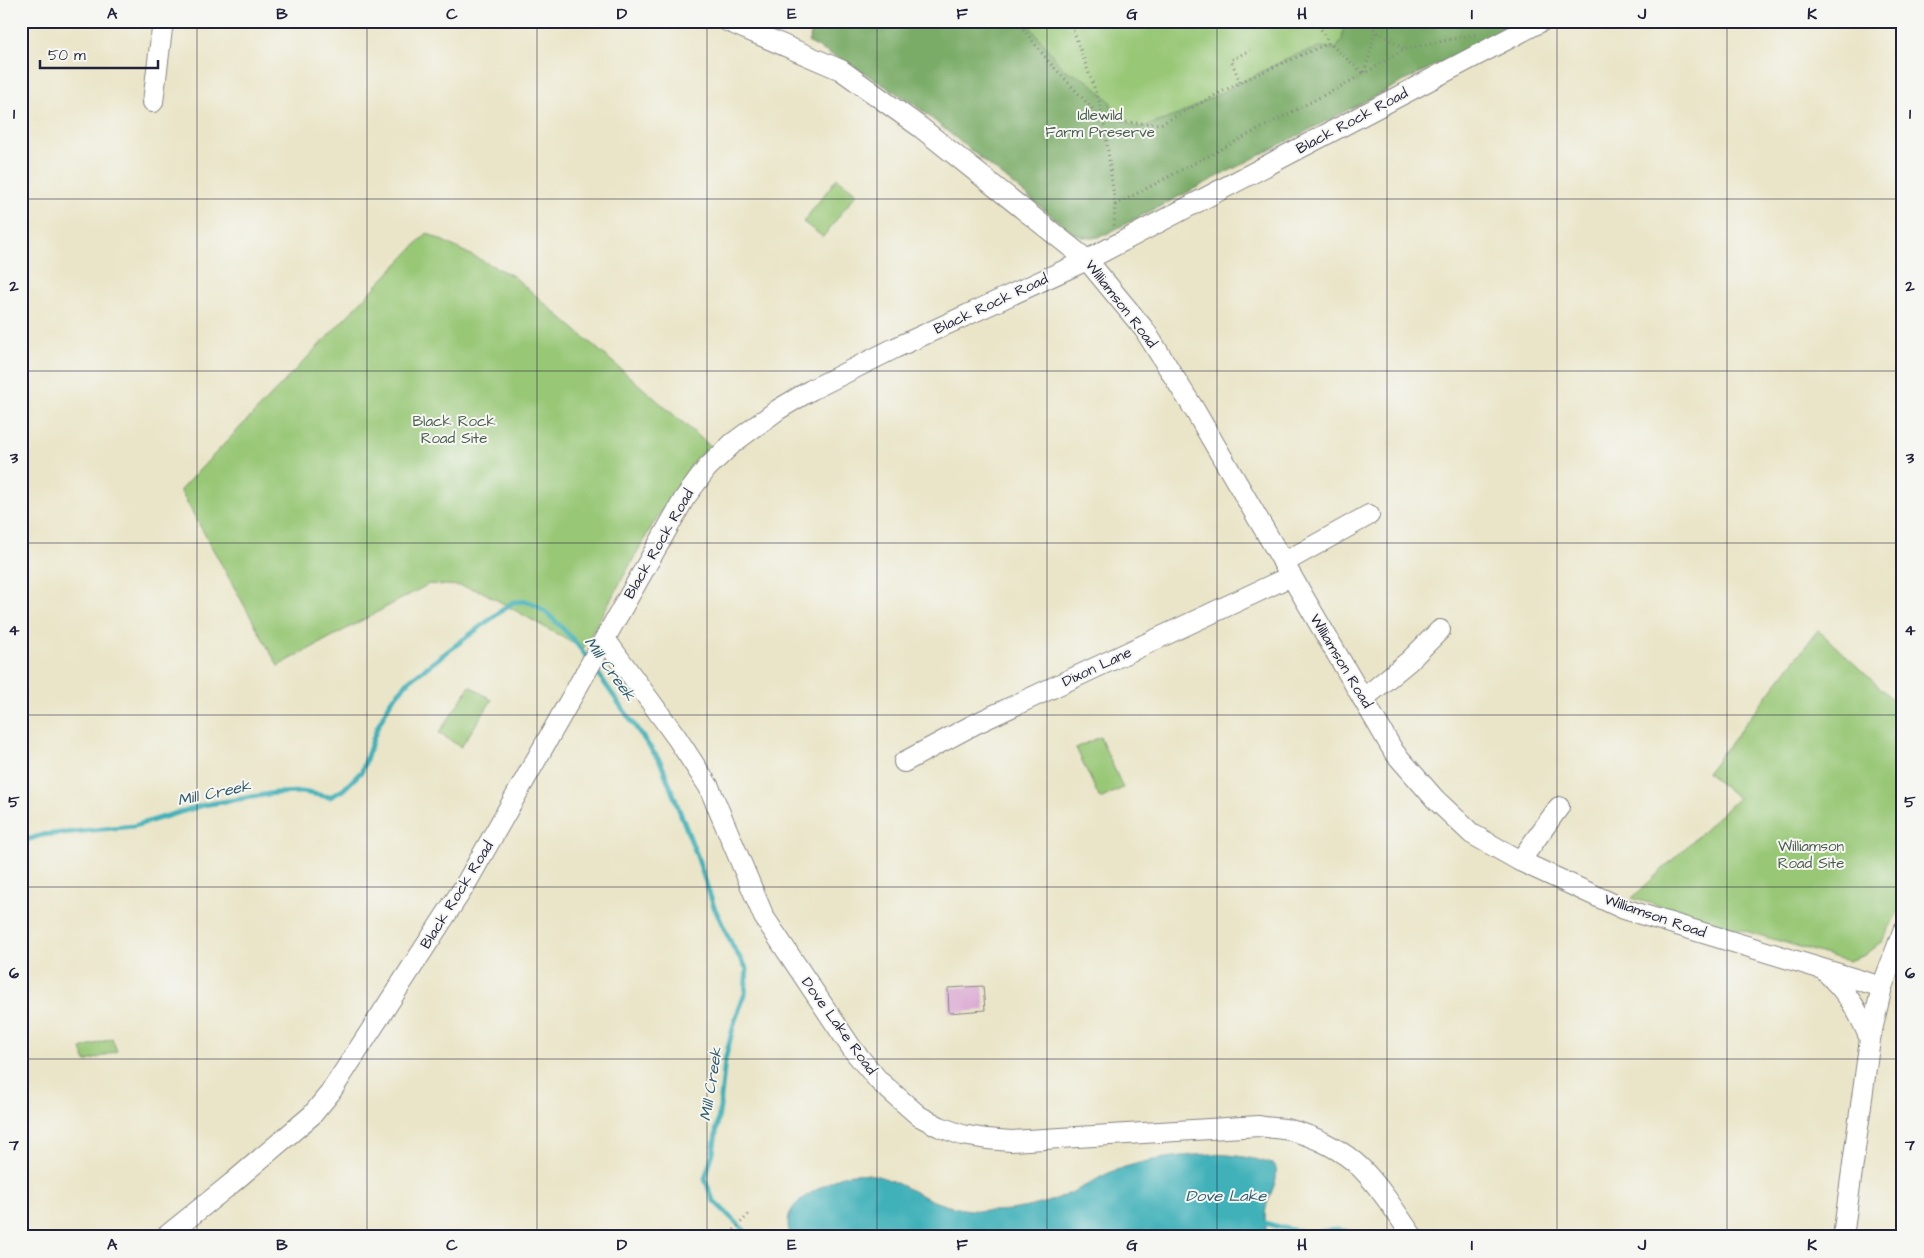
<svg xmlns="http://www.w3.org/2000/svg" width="1924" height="1258" viewBox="0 0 1924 1258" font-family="'Architects Daughter',sans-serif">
  <rect width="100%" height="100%" fill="#f6f6f2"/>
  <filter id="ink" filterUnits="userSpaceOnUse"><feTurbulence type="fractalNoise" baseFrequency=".02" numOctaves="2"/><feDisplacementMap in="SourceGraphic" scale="10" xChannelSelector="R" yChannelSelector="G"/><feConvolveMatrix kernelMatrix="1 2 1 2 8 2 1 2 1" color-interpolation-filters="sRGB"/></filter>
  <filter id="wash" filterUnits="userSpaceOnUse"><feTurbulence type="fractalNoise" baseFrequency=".0096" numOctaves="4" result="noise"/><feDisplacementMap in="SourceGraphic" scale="20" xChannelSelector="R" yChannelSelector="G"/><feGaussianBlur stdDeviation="1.12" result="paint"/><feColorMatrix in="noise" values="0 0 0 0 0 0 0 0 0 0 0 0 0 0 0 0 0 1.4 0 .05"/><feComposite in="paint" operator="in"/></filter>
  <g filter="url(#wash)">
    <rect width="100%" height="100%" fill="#eae5c8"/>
    <g fill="#98c776" stroke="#5d7458">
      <path d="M817 21H1504L1104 235C1092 240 1084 238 1073 233L914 104 855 67 808 42Z"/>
      <path d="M837 178 857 193 823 237 803 222Z"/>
      <path d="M427 233 513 276 710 446 694 461 650 529 583 649 481 591 461 586 429 584 278 666 180 490Z"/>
      <path d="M1818 630 1903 709V903L1881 943 1865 955 1848 961 1632 898 1738 798 1707 773Z"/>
      <path d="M470 686 492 700 461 747 439 733Z"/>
      <path d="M1100 737 1123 788 1100 799 1076 748Z"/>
      <path d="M112 1038 117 1051 86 1062 81 1049Z"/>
    </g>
    <path fill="#7aac67" stroke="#4e6751" d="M817 21H1026L1063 69 1088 81 1110 101 1114 116 1135 127H1144L1178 115 1292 56 1321 47 1336 49 1342 40 1344 24 1342 21H1504L1508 28 1104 235C1092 240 1084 238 1073 233L914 104 855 67 808 42Z"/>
    <path fill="#41b1b9" stroke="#326a7a" d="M1214 1154C1236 1155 1255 1158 1275 1165 1280 1179 1271 1191 1267 1204 1264 1215 1265 1227 1268 1237H791C780 1209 802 1198 823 1186 830 1182 839 1176 847 1175 881 1167 910 1193 939 1203 955 1209 975 1211 992 1211 1021 1211 1053 1202 1079 1189 1091 1183 1101 1176 1113 1171 1145 1159 1181 1155 1214 1154Z"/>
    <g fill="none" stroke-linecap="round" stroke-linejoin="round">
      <g stroke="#41b1b9" stroke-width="5">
        <path d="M594 668 661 763 697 856 714 907 733 947 747 969 745 994 735 1020 725 1060 720 1107 713 1152 705 1179 713 1200 751 1237"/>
        <path d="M21 842 42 835 134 826 204 805 275 793 302 792 330 797 343 790 362 771 377 728 391 701 410 680 513 602C517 602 524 601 528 602 544 605 579 645 588 659"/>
        <path d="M1265 1223C1280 1227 1293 1231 1308 1232 1325 1233 1343 1225 1357 1237"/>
      </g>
    </g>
    <g id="blocks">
      <path fill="#daa7d2" d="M983 986 985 1010 949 1013 948 988Z"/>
    </g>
  </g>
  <g filter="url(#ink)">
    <use href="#blocks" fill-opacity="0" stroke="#868482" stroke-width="1"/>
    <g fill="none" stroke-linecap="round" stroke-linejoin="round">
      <defs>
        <g id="minor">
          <path d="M727 21 841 70 920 127 1087 260 1144 329 1194 409 1394 752 1435 799 1472 834 1520 861 1624 909 1882 987"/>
          <path d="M153 102 163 21"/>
          <path d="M1283 563 1369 515"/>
          <path d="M605 639 677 738 709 787 764 917 853 1050 879 1081 919 1116 940 1127 962 1135 987 1139 1011 1141 1259 1126C1269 1128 1280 1128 1290 1130 1314 1136 1343 1150 1361 1168 1381 1188 1397 1214 1413 1237"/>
          <path d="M1363 699 1409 661 1440 630"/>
          <path d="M904 762 975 724 1291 576"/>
          <path d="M1520 861 1559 807"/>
          <path d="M1825 971C1849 995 1857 1008 1870 1039"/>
          <path d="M165 1237 232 1183 312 1115 330 1093 464 887 684 499 707 468 733 443 779 409 811 390 895 348 1087 260 1542 21"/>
          <path d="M1843 1237 1870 1039 1882 987 1903 931"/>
        </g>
      </defs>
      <use href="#minor" stroke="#868482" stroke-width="22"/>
      <g stroke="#868482" stroke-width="3" stroke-dasharray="1 4" stroke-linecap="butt">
        <path d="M1017 21 1049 62 1104 121 1161 124 1240 82 1329 43 1364 74 1376 31"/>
        <path d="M1070 21 1099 101 1104 121 1115 205 1114 227"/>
        <path d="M1316 21 1329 43"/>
        <path d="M1367 21 1376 31 1404 49"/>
        <path d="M1240 82 1231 60 1250 50"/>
        <path d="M1115 205 1364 74 1404 49 1478 34"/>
        <path d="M727 1237 749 1214"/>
      </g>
      <use href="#minor" stroke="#fff" stroke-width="20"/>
    </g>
  </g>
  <path fill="none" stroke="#22223b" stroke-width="1" stroke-opacity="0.55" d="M197 21V1237M367 21V1237M537 21V1237M707 21V1237M877 21V1237M1047 21V1237M1217 21V1237M1387 21V1237M1557 21V1237M1727 21V1237M21 199H1903M21 371H1903M21 543H1903M21 715H1903M21 887H1903M21 1059H1903"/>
  <g text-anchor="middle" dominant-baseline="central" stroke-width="4" stroke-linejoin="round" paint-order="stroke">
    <g font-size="15" fill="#4b5c50" stroke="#f6f6f2">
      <text x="1100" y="115">Idlewild<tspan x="1100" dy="17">Farm Preserve</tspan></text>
      <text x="454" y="421">Black Rock<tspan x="454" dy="17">Road Site</tspan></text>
      <text x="1811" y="846">Williamson<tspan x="1811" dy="17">Road Site</tspan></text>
    </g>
    <g font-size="15" fill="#22223b" stroke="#f6f6f2">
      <text transform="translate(1352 121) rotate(-28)">Black Rock Road</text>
      <text transform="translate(991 304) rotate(-25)">Black Rock Road</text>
      <text transform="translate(1121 304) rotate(52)">Williamson Road</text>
      <text transform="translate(659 544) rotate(-60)">Black Rock Road</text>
      <text transform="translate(1341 661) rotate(59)">Williamson Road</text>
      <text transform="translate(1097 667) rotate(-25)">Dixon Lane</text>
      <text transform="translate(457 895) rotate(-58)">Black Rock Road</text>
      <text transform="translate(1655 916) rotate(19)">Williamson Road</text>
      <text transform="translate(839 1026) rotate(54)">Dove Lake Road</text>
    </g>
    <g font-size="16" font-style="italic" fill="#2e5b6d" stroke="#f6f6f2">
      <text transform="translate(610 669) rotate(54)">Mill Creek</text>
      <text transform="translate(214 793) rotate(-12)">Mill Creek</text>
      <text transform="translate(711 1084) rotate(-81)">Mill Creek</text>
      <text x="1226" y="1196">Dove Lake</text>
    </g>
  </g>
  <rect width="1924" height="1258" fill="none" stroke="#f6f6f2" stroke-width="55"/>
  <path d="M40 60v8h118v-8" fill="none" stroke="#22223b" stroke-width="2.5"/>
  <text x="48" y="60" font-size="15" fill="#22223b" stroke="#f6f6f2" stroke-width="4" paint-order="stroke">50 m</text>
  <rect x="28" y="28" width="1868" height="1202" fill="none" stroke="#22223b" stroke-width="2"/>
  <g font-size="16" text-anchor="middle" font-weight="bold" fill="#22223b">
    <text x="112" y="19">A</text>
    <text x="282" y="19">B</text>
    <text x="452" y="19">C</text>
    <text x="622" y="19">D</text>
    <text x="792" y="19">E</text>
    <text x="962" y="19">F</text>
    <text x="1132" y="19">G</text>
    <text x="1302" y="19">H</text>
    <text x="1472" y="19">I</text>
    <text x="1642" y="19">J</text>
    <text x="1812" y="19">K</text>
    <text x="14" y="119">1</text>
    <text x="1910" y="119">1</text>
    <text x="14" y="291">2</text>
    <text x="1910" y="291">2</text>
    <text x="14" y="463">3</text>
    <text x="1910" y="463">3</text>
    <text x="14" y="635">4</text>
    <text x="1910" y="635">4</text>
    <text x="14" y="807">5</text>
    <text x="1910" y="807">5</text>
    <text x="14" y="978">6</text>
    <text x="1910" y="978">6</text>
    <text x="14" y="1150">7</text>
    <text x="1910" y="1150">7</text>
    <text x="112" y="1250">A</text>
    <text x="282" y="1250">B</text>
    <text x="452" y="1250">C</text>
    <text x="622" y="1250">D</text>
    <text x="792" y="1250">E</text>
    <text x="962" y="1250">F</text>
    <text x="1132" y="1250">G</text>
    <text x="1302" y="1250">H</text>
    <text x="1472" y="1250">I</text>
    <text x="1642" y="1250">J</text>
    <text x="1812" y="1250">K</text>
  </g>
</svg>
